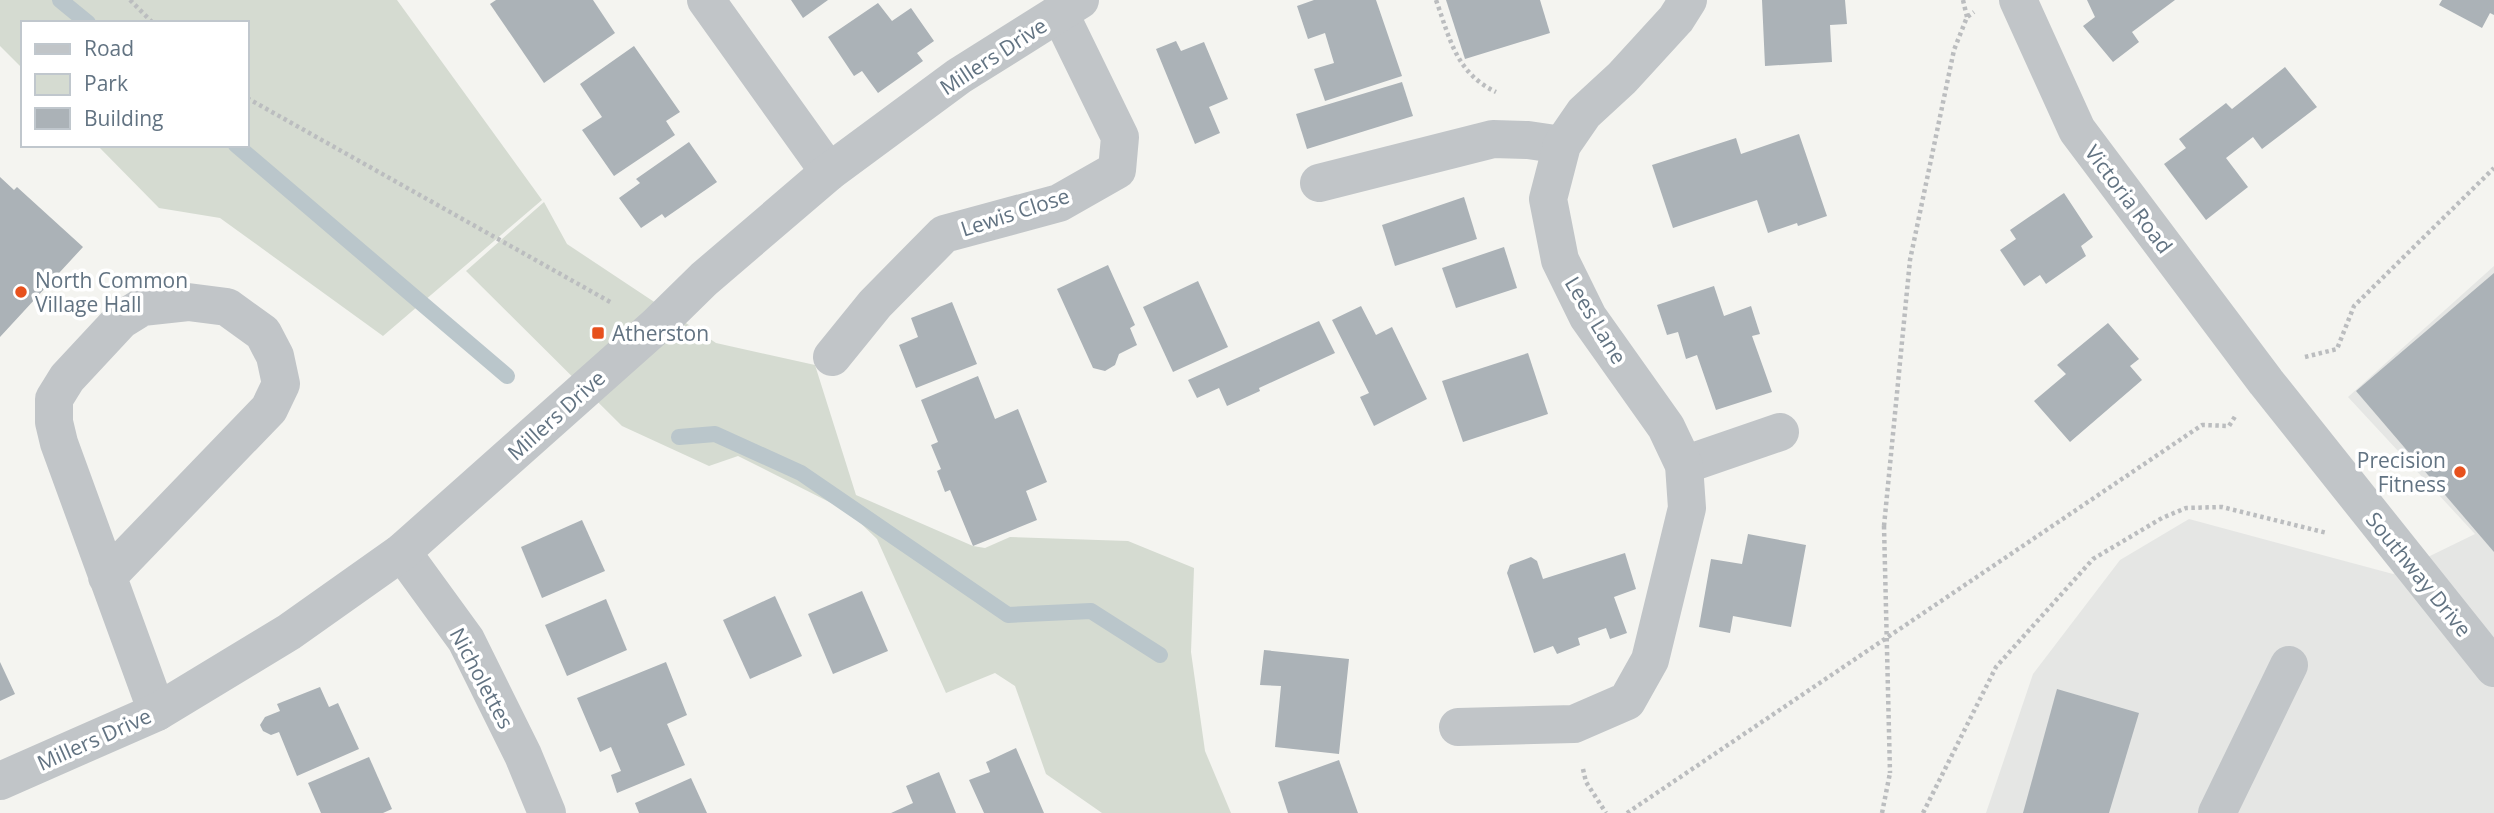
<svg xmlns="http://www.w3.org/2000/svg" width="2494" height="813" viewBox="0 0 2494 813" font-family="'Open Sans',sans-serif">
  <rect width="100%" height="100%" fill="#f4f4f0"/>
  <path fill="#e5e6e4" d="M2494 266V813H1986L2033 674 2120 560 2189 519 2393 574 2475 534 2348 397Z"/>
  <g fill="#d5dbd1">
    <path d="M0 0H397L542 200 383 336 220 218 159 208 97 145H247V23H23V69L0 46Z"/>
    <path d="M544 202 567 244 716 343 815 365 856 495 973 546 985 548 1010 537 1128 541 1194 568 1191 652 1205 751 1231 813H1102L1046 774 1015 686 995 673 946 693 877 539 849 512 738 456 709 466 622 426 466 271Z"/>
  </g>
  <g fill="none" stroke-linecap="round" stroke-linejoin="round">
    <g stroke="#bac6cb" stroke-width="16">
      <path d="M60 0 88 23"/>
      <path d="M236 145 507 376"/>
      <path d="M679 437 715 434 801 473 1008 615 1091 611 1160 655"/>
    </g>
  </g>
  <g fill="#abb2b7">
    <path d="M496 0H593L615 33 544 83 490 4Z"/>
    <path d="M791 0H828L803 18Z"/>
    <path d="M1314 0H1376L1402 76 1325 101 1314 69 1334 63 1325 33 1308 39 1297 6Z"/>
    <path d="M1446 0H1540L1550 33 1465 59Z"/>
    <path d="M1762 0H1845L1847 24 1830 25 1832 62 1765 66Z"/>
    <path d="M2087 0H2175L2132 32 2139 42 2113 62 2083 26 2095 17Z"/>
    <path d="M2442 0H2494V15L2490 13 2482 28 2439 5Z"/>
    <path d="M878 3 892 21 911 8 934 41 917 53 923 61 878 93 862 71 854 76 828 37Z"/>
    <path d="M1176 41 1181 51 1204 42 1228 99 1209 107 1220 133 1195 144 1156 49Z"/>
    <path d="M634 46 680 112 666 121 675 135 614 176 582 130 602 117 580 84Z"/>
    <path d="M2285 67 2317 107 2262 149 2253 137 2226 158 2248 187 2206 220 2164 164 2186 148 2179 139 2226 103 2232 109Z"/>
    <path d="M1402 82 1413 116 1307 149 1296 114Z"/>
    <path d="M1799 134 1827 216 1798 226 1797 223 1768 233 1757 200 1673 228 1652 165 1736 138 1741 154Z"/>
    <path d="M689 142 717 182 665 218 662 214 641 228 619 198 640 183 636 179Z"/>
    <path d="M0 177 14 190 17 187 83 247 0 337Z"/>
    <path d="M2064 193 2093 237 2081 246 2086 256 2046 284 2040 275 2024 286 2000 250 2016 239 2010 230Z"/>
    <path d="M1464 197 1477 239 1395 266 1382 225Z"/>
    <path d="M1504 247 1517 288 1456 308 1442 268Z"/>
    <path d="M1108 265 1135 325 1130 328 1137 345 1119 354 1115 365 1105 371 1093 368 1057 289Z"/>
    <path d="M2494 273V552L2356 391Z"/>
    <path d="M1198 281 1228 347 1173 372 1143 307Z"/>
    <path d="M1714 286 1724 316 1751 306 1760 334 1752 336 1772 392 1716 410 1697 355 1686 359 1678 332 1667 335 1657 305Z"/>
    <path d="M952 302 977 364 916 388 899 345 918 337 911 318Z"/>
    <path d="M1361 306 1376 335 1392 327 1427 399 1374 426 1360 397 1369 393 1332 320Z"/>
    <path d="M1319 321 1335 353 1259 388 1260 391 1227 406 1219 388 1197 398 1188 380Z"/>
    <path d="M2108 323 2139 359 2130 366 2142 380 2070 442 2034 401 2066 374 2057 365Z"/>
    <path d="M1528 353 1548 414 1463 442 1442 381Z"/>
    <path d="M978 376 995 419 1018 409 1047 482 1026 491 1037 520 973 546 950 490 945 492 937 471 941 469 931 445 938 442 921 400Z"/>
    <path d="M582 520 605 571 542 598 521 547Z"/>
    <path d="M1748 534 1806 545 1791 627 1733 616 1730 633 1699 627 1711 559 1742 564Z"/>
    <path d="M1625 553 1636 589 1614 597 1627 633 1610 639 1606 628 1578 638 1580 645 1557 654 1553 646 1534 653 1507 573 1510 565 1531 557 1537 561 1543 579Z"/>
    <path d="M862 591 888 651 833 674 808 614Z"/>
    <path d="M775 596 802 656 750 679 723 620Z"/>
    <path d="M606 599 627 650 567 676 545 625Z"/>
    <path d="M1264 650 1349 659 1339 754 1275 747 1281 686 1260 685Z"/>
    <path d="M0 662 15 694 0 701Z"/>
    <path d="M666 662 687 715 667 724 685 765 617 793 611 775 621 771 611 747 600 752 577 698Z"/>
    <path d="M320 687 329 707 338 703 359 749 297 776 279 732 271 735 263 731 260 725 265 717 280 711 277 704Z"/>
    <path d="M2057 689 2139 713 2109 813H2023Z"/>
    <path d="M1016 748 1044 813H984L969 780 990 772 986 762Z"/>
    <path d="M369 757 392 809 383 813H321L308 783Z"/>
    <path d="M1339 760 1358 813H1288L1278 782Z"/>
    <path d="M939 772 956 813H891L913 803 906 786Z"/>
    <path d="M691 778 707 813H639L635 803Z"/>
  </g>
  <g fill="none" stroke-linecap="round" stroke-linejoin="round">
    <g stroke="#bbbdbf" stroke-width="4.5" stroke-dasharray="3.5 3.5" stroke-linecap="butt">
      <path d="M130 0 153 23"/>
      <path d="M1436 0C1450 39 1456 73 1496 92"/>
      <path d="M1963 0 1967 17"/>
      <path d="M247 98 612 303"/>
      <path d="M2305 357 2337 349 2354 306 2494 168"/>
      <path d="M1884 526 1910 260 1954 50 1967 17 1974 12"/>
      <path d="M1583 769 1586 782 1606 813"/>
      <path d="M1627 813 2202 425 2229 426 2236 415"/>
      <path d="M1882 813 1890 773"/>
      <path d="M1923 813 1996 667 2093 559 2162 518 2186 508 2222 507 2327 533"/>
    </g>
    <g stroke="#c1c5c8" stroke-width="38">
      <path d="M706 0 829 172"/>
      <path d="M2018 0 2077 130 2266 382 2494 668"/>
      <path d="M1319 183 1493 139 1528 140 1562 145"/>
      <path d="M832 357 875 304 944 234 1059 203 1117 170 1120 137 1059 12"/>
      <path d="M1684 465 1780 432"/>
      <path d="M402 552 466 640 523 755 547 813"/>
      <path d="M107 577 269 409 281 384 275 356 263 333 227 307 188 302 142 307 121 320 67 378 54 399V422L59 443 157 712"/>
      <path d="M1458 727 1574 724 1627 701 1650 660 1687 508 1684 465 1666 427 1588 317 1560 260 1548 199 1562 145 1584 113 1622 78 1676 19 1688 0"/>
      <path d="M0 781 157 712 289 632 402 552 655 327 704 279 829 172 959 76 1080 0"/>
      <path d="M2217 813 2289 665"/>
    </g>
    <path stroke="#bbbdbf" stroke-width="4.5" stroke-dasharray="3.5 3.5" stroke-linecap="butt" d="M1884 526 1890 773"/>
  </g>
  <g fill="#e7511d" stroke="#fff" stroke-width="2.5">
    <circle cx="21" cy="292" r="7"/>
    <rect x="591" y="326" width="14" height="14" rx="3.5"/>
    <circle cx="2460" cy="472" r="7"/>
  </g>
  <g text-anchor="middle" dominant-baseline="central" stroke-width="7" stroke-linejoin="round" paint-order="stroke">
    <g font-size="21" fill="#627382" stroke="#fff">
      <text transform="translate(993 56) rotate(-33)">Millers Drive</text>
      <text transform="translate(2129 199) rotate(53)">Victoria Road</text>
      <text transform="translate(1015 212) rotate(-18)">Lewis Close</text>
      <text transform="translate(1596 320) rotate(59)">Lees Lane</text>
      <text transform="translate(556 415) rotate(-42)">Millers Drive</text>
      <text transform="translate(2419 574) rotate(51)">Southway Drive</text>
      <text transform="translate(482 678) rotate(62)">Nicholettes</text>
      <text transform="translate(94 739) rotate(-24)">Millers Drive</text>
    </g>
    <g font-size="21" fill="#627382" stroke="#fff" text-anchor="start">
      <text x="35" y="280">North Common<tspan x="35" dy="24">Village Hall</tspan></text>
      <text x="612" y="333">Atherston</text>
      <text x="2446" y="460" text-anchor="end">Precision<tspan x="2446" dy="24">Fitness</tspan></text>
    </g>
  </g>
  <rect x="21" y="21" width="228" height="126" fill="#ffffff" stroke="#c0c7cd" stroke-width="2"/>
  <rect x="35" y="44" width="35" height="10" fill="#c1c5c8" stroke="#c0c7cd" stroke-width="2"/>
  <text x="84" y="56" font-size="21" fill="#627382">Road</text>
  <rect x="35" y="74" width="35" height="21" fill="#d5dbd1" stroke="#c0c7cd" stroke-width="2"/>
  <text x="84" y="91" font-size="21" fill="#627382">Park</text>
  <rect x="35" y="108" width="35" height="21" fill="#abb2b7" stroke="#c0c7cd" stroke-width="2"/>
  <text x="84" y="126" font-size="21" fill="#627382">Building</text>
</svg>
